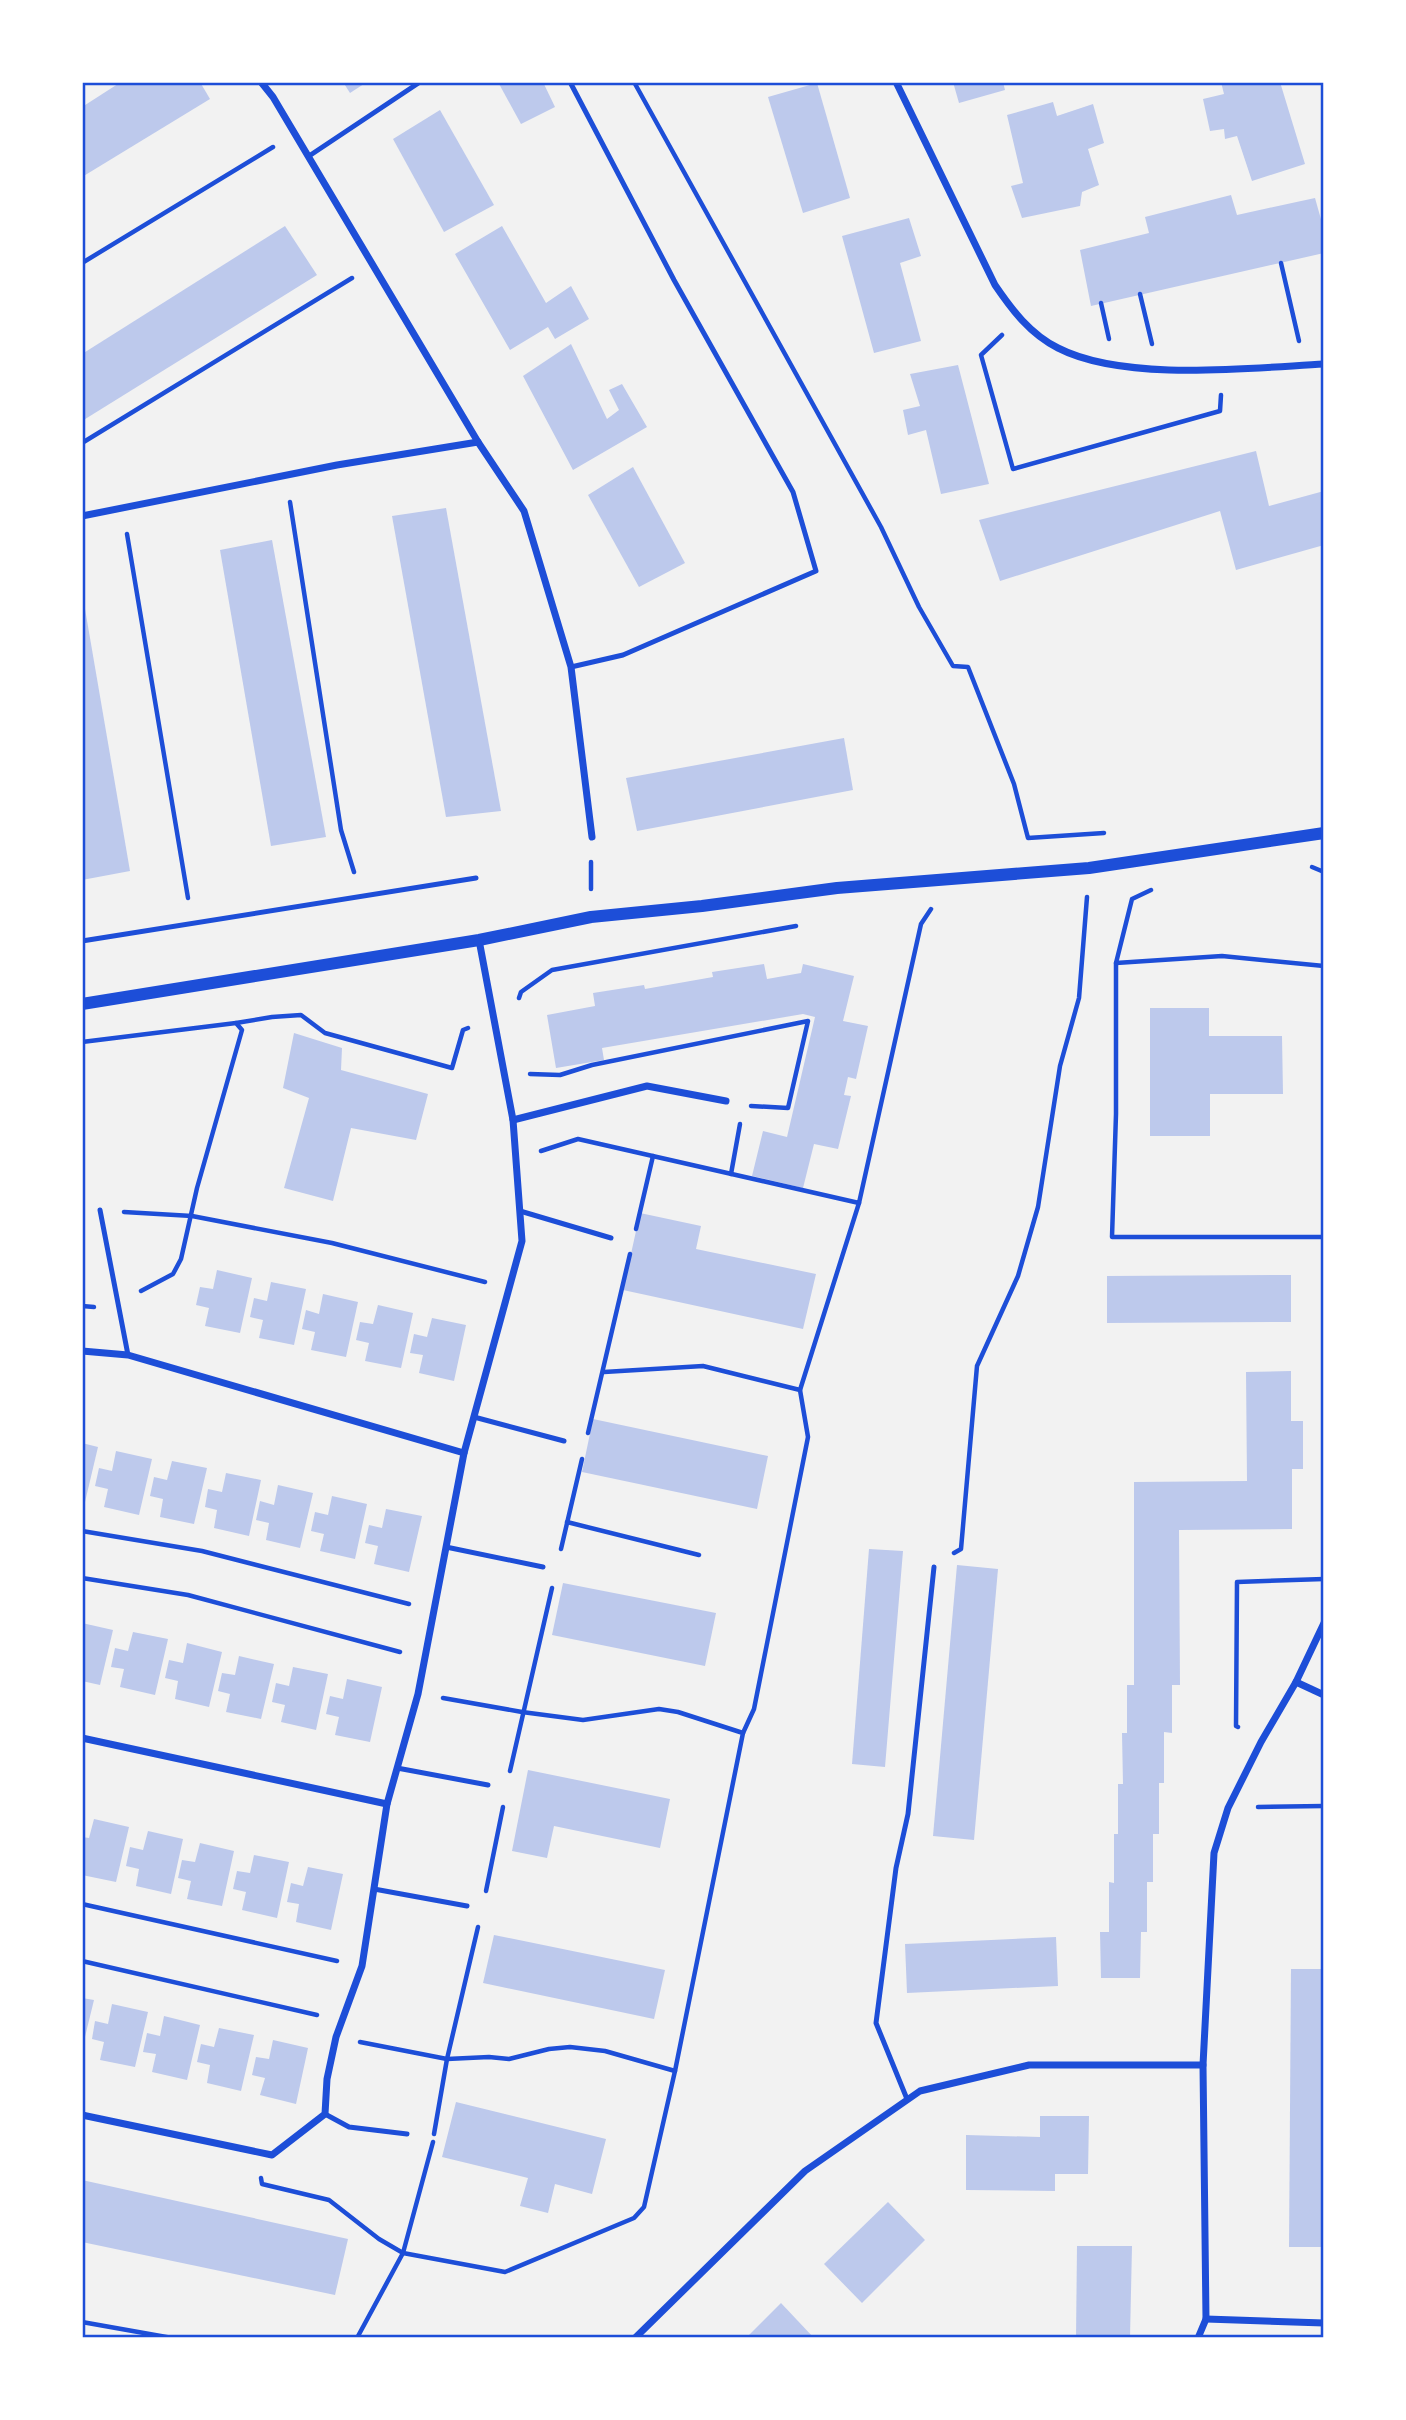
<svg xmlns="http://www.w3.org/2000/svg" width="1406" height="2420" viewBox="0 0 1406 2420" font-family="'Space Grotesk',sans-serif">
  <rect width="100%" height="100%" fill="#f2f2f2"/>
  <g fill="#bdc9ec">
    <path d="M121 82H200L210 99 82 177V107Z"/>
    <path d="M343 82H367L350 93Z"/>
    <path d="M498 82H543L555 107 521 124Z"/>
    <path d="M953 82H1003L1005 90 959 103Z"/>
    <path d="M1221 82H1280L1305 164 1252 181 1237 136 1225 139 1224 129 1210 131 1203 99 1224 94Z"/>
    <path d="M817 83 850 198 803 213 768 97Z"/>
    <path d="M1053 102 1057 116 1093 104 1104 143 1088 149 1099 185 1082 192 1080 206 1022 218 1011 186 1023 183 1007 115Z"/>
    <path d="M440 110 494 205 444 232 393 139Z"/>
    <path d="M1231 195 1237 215 1315 198 1324 230V253L1091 306 1080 250 1149 233 1145 217Z"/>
    <path d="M909 218 921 256 900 263 921 341 874 353 842 236Z"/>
    <path d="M285 226 317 275 82 421V354Z"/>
    <path d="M502 226 546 303 571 286 589 319 555 339 548 327 510 350 455 254Z"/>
    <path d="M571 344 607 419 619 410 609 390 622 384 647 427 573 470 523 376Z"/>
    <path d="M958 365 989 484 941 494 926 430 908 435 903 410 920 406 910 374Z"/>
    <path d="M1256 451 1269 506 1324 491V545L1236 570 1220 511 1000 581 979 520Z"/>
    <path d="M633 467 685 563 639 587 588 495Z"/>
    <path d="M446 508 501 811 446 817 392 516Z"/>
    <path d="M272 540 326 837 271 846 220 550Z"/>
    <path d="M84 603 130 871 82 880V604Z"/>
    <path d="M844 738 853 790 637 831 626 778Z"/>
    <path d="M764 964 767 979 801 973 803 964 854 976 843 1021 868 1026 856 1079 848 1077 844 1095 851 1096 838 1149 814 1144 803 1188 752 1176 763 1131 787 1137 815 1017 803 1014 602 1048 604 1060 556 1068 547 1015 595 1006 593 993 644 985 645 989 713 977 712 972Z"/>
    <path d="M1150 1008H1209V1036H1282L1283 1094H1210V1136H1150Z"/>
    <path d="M294 1033 342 1048 341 1070 428 1094 416 1140 351 1128 333 1201 284 1188 309 1098 283 1088Z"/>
    <path d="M640 1213 701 1226 696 1249 816 1274 803 1329 623 1290Z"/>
    <path d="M217 1270 252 1278 240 1333 205 1326 209 1308 196 1305 200 1287 213 1289Z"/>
    <path d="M1291 1275V1322L1107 1323V1276Z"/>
    <path d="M271 1282 306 1289 294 1345 259 1338 263 1320 250 1317 254 1298 267 1301Z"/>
    <path d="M323 1294 358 1302 346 1357 311 1350 315 1332 302 1329 306 1310 319 1314Z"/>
    <path d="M378 1305 413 1313 401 1368 365 1361 369 1343 356 1340 360 1322 373 1324Z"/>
    <path d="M432 1318 466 1325 454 1381 419 1373 423 1355 410 1353 414 1334 427 1337Z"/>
    <path d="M1291 1371V1421H1303V1469H1292V1529L1179 1530 1180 1685H1172V1733L1164 1732V1783H1159V1834H1153V1882H1147V1932H1141L1140 1978H1101L1100 1932H1109V1882L1114 1883V1834H1118V1784H1123L1122 1733H1127V1685H1134V1482L1247 1481 1246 1372Z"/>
    <path d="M593 1419 768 1456 757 1509 582 1472Z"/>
    <path d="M82 1443 98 1447 85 1502 82 1501Z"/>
    <path d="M116 1451 152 1459 139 1515 104 1507 108 1489 95 1486 99 1468 112 1471Z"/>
    <path d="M172 1461 207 1468 194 1524 160 1517 163 1499 150 1496 154 1477 167 1480Z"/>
    <path d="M226 1473 261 1480 249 1536 214 1528 217 1510 205 1507 208 1489 222 1492Z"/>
    <path d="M278 1485 313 1493 300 1548 266 1540 269 1523 256 1520 260 1501 274 1505Z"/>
    <path d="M332 1496 367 1504 355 1559 320 1551 324 1534 311 1531 315 1512 328 1515Z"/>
    <path d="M386 1509 422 1516 409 1572 374 1564 378 1546 365 1543 369 1525 382 1528Z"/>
    <path d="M869 1549 903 1551 885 1767 852 1764Z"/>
    <path d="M957 1565 998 1569 974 1840 933 1836Z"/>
    <path d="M563 1583 716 1613 705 1666 552 1635Z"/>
    <path d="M82 1623 113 1630 100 1685 82 1681Z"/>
    <path d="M133 1632 168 1639 155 1695 120 1687 124 1669 111 1667 115 1648 128 1651Z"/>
    <path d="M187 1643 222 1652 209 1707 175 1699 178 1681 165 1678 169 1660 183 1663Z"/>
    <path d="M239 1656 274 1664 261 1719 226 1712 230 1694 218 1691 222 1673 235 1675Z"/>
    <path d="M293 1667 328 1674 316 1730 281 1722 285 1705 272 1702 276 1683 289 1686Z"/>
    <path d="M347 1679 382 1687 370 1742 335 1735 339 1717 326 1714 330 1696 343 1699Z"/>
    <path d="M528 1770 670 1799 660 1848 554 1826 547 1858 512 1851Z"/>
    <path d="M94 1819 129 1827 116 1882 82 1875 85 1857 82 1856V1837L89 1838Z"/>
    <path d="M148 1831 183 1839 171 1894 136 1886 139 1869 126 1866 130 1847 143 1850Z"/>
    <path d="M200 1843 234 1851 222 1906 187 1899 191 1881 178 1878 182 1860 195 1862Z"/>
    <path d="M254 1855 289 1862 277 1918 242 1910 246 1892 233 1889 237 1871 250 1873Z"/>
    <path d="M308 1867 343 1874 331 1930 296 1922 299 1904 287 1902 291 1883 303 1886Z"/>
    <path d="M494 1935 665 1970 654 2019 483 1983Z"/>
    <path d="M1056 1937 1058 1986 907 1993 905 1944Z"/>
    <path d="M1291 1969H1324V2247H1289Z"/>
    <path d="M82 1998 94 2000 83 2045H82Z"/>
    <path d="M112 2004 148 2012 135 2067 100 2060 104 2042 92 2039 95 2021 108 2024Z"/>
    <path d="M164 2016 200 2025 187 2080 152 2072 156 2054 143 2052 147 2033 160 2036Z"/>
    <path d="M219 2028 254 2035 241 2091 207 2083 210 2065 197 2062 201 2044 214 2047Z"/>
    <path d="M273 2040 308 2048 296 2104 260 2095 265 2078 252 2075 256 2057 269 2059Z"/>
    <path d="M456 2102 606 2139 592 2194 555 2184 548 2213 520 2206 528 2178 442 2157Z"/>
    <path d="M1040 2116H1089L1088 2174H1055V2191L966 2190V2135L1040 2137Z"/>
    <path d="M82 2180 348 2239 335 2295 82 2242Z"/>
    <path d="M888 2202 925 2240 862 2303 824 2264Z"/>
    <path d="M1077 2246H1132L1130 2338H1076Z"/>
    <path d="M781 2303 814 2338H746Z"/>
  </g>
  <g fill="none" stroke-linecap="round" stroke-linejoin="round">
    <g stroke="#1d4ed8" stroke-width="4.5">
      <path d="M634 82 881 527 919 607 953 666 968 667 1014 784 1028 838 1104 833"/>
      <path d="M82 263 273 147"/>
      <path d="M1281 263 1299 341"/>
      <path d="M1140 294 1152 344"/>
      <path d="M1101 303 1109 339"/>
      <path d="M1002 335 981 355 1013 469 1220 411 1221 395"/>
      <path d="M82 443 352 278"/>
      <path d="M290 502 341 830 354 872"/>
      <path d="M127 534 188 898"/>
      <path d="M1312 867 1324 872"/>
      <path d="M591 889V862"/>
      <path d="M1151 890 1132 899 1116 963V1114L1112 1237H1324"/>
      <path d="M1116 963 1222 956 1324 966"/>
      <path d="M519 998 521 992 552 970 796 926"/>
      <path d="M236 1023 272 1017 301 1015 325 1033 452 1068 463 1030 468 1028"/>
      <path d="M82 1042 236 1023 242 1030 197 1188 181 1259 173 1274 141 1291"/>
      <path d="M530 1074 560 1075 592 1065 808 1021 788 1108 751 1106"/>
      <path d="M541 1151 578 1139 859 1203 921 924 931 909"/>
      <path d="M731 1174 740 1124"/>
      <path d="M124 1212 192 1216 332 1243 485 1282"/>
      <path d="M636 1229 653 1156"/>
      <path d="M82 1306 94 1307"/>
      <path d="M604 1372 703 1366 800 1390"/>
      <path d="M588 1433 630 1254"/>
      <path d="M567 1522 699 1555"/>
      <path d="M82 1531 202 1551 409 1604"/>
      <path d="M561 1549 582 1459"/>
      <path d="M954 1553 961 1549 977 1366 1018 1276 1038 1207 1060 1066 1079 998 1087 897"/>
      <path d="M82 1578 188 1595 400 1652"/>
      <path d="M1238 1727 1236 1726 1237 1582 1324 1579"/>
      <path d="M743 1733 754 1709 808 1437 800 1390 859 1203"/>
      <path d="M510 1771 552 1588"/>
      <path d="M1258 1807 1324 1806"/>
      <path d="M486 1891 503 1807"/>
      <path d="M82 1904 337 1961"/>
      <path d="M82 1961 317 2015"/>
      <path d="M360 2042 447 2059 489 2057 509 2059 549 2049 570 2047 605 2051 675 2071"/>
      <path d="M434 2134 447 2059 478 1927"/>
      <path d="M433 2142 403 2253 505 2272 634 2218 644 2207 675 2071 743 1733 678 1712 659 1709 583 1720 522 1712 443 1698"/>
      <path d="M261 2178 262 2184 329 2200 379 2239 403 2253 357 2338"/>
      <path d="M82 2322 172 2338"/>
    </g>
    <g stroke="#1d4ed8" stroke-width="5">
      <path d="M570 82 674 280 793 492 816 571 623 655 571 667"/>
      <path d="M309 156 420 82"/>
      <path d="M82 941 476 878"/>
      <path d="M100 1210 128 1355"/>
      <path d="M520 1211 611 1238"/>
      <path d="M474 1417 564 1441"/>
      <path d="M446 1547 543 1567"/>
      <path d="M397 1768 488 1785"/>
      <path d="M374 1889 467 1906"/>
      <path d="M907 2099 876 2023 896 1868 908 1814 934 1567"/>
      <path d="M325 2114 349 2127 407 2134"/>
    </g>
    <g stroke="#1d4ed8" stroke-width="7">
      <path d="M261 82 273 97 478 442 524 511 571 667 592 837"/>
      <path d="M896 82 995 285C1012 310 1030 334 1058 348 1124 382 1250 368 1324 364"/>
      <path d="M82 516 337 465 478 442"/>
      <path d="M513 1120 647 1086 726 1101"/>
      <path d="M82 1351 128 1355 464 1453"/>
      <path d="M1296 1682 1324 1695"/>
      <path d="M82 1738 387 1804"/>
      <path d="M82 2115 272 2155 325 2114 327 2079 336 2037 362 1966 387 1804 418 1694 464 1453 522 1241 513 1120 479 940"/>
      <path d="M1206 2319 1324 2323"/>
      <path d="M635 2338 805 2171 920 2091 1029 2065H1203"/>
      <path d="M1198 2338 1206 2319 1203 2065 1214 1853 1228 1808 1261 1742 1296 1682 1324 1623"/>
    </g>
    <path stroke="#1d4ed8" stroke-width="12" d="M82 1004 479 940 591 917 702 906 837 888 1089 868 1324 833"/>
  </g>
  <rect width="1406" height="2420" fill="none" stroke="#ffffff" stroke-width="168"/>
  <rect x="84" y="84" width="1238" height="2252" fill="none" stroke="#1d4ed8" stroke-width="2.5"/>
</svg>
